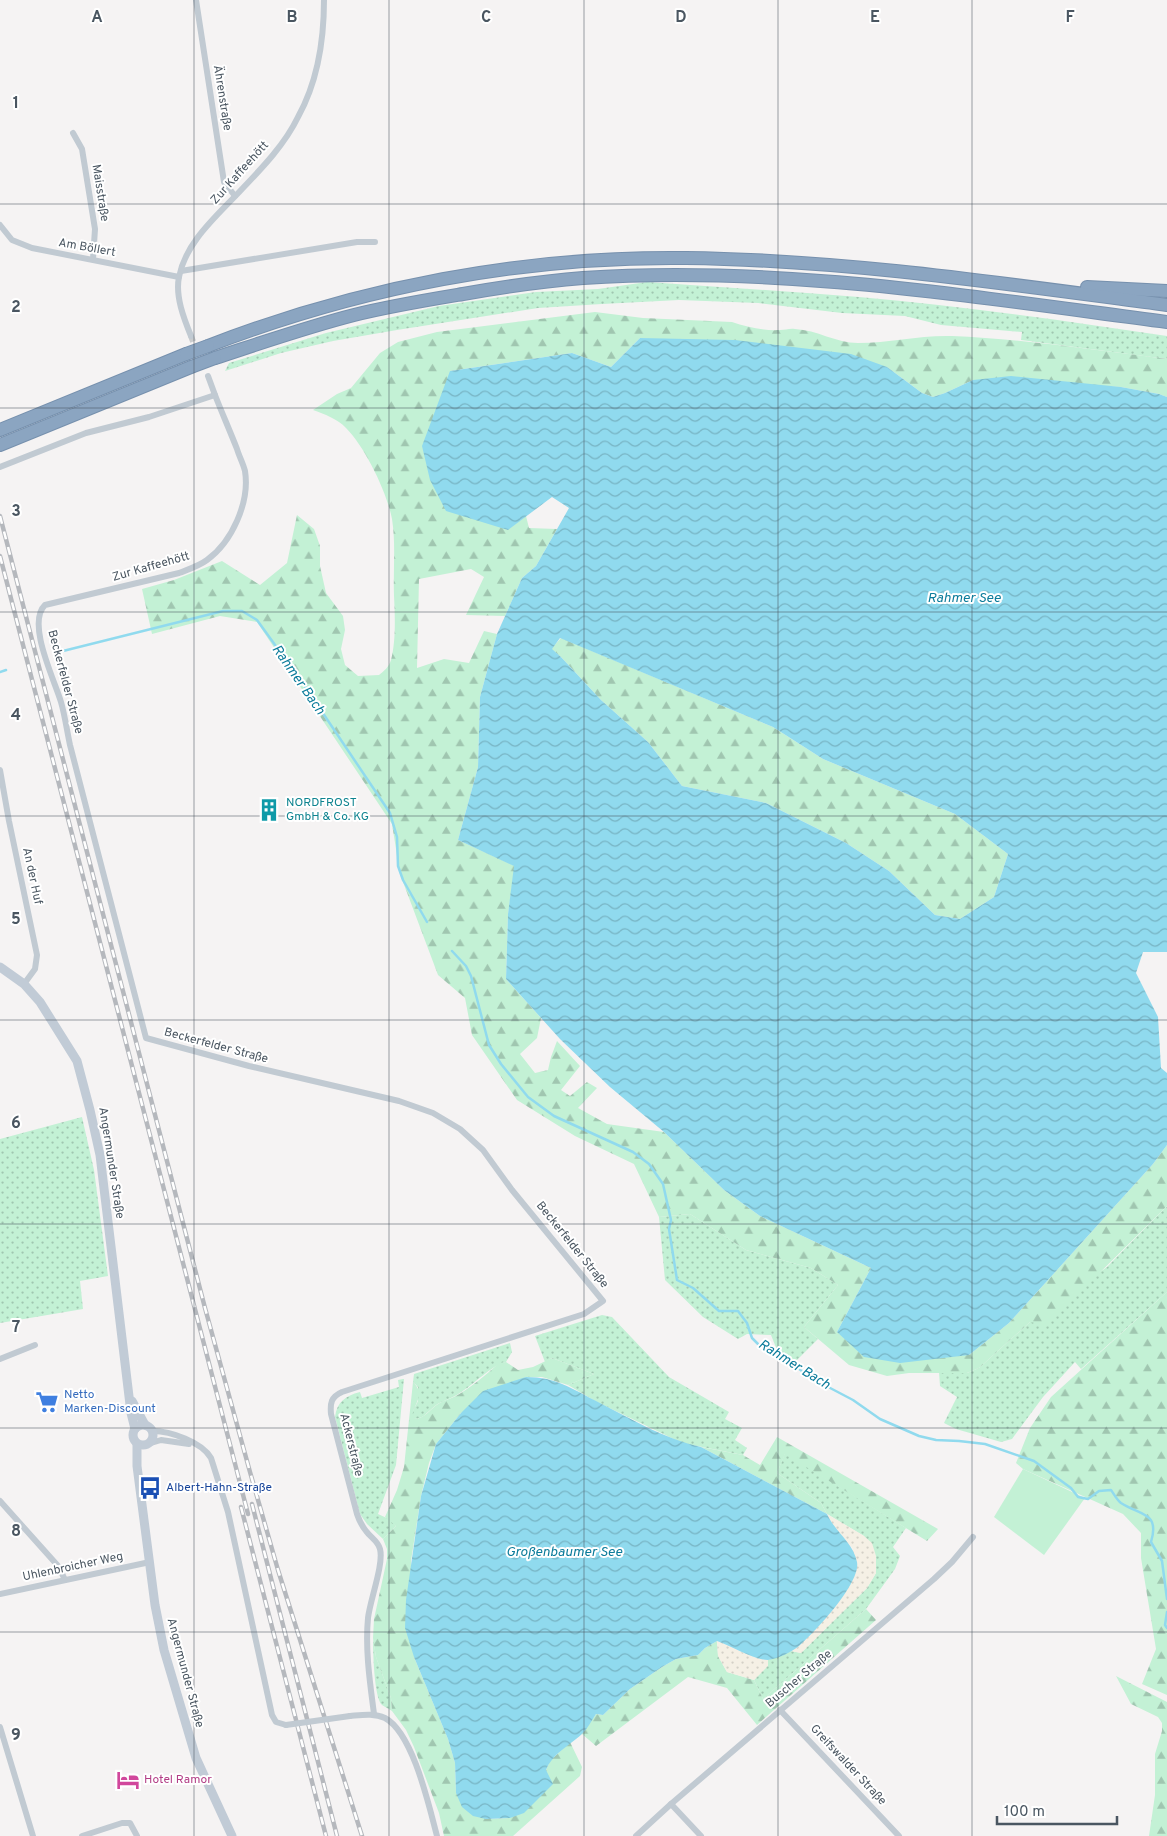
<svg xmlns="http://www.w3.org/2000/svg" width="1167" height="1836" viewBox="0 0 1167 1836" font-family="Overpass,sans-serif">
  <defs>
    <pattern id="grass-dots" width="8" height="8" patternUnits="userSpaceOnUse" patternTransform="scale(1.25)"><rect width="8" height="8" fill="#c3f1d5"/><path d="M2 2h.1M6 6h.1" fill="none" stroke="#a0c6b0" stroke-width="1.8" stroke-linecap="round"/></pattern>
    <pattern id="forest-firs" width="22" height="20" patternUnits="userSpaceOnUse" patternTransform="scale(1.25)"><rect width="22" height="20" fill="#c3f1d5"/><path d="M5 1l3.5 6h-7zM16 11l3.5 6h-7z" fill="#a0c6b0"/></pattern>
    <pattern id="sand-dots" width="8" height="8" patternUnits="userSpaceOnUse" patternTransform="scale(1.25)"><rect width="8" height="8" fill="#f5f0e5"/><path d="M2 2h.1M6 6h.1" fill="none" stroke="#d4d0c7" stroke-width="1.8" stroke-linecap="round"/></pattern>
    <pattern id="water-waves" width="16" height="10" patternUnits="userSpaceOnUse" patternTransform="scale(1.25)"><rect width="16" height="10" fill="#90daee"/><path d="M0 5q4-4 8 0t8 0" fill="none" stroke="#78b4c4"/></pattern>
  </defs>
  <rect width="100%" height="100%" fill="#f5f3f3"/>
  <g fill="url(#grass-dots)">
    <path d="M647 282C717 287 788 291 859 297 962 306 1065 321 1167 336V359L1021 340 1022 332 941 325 905 316 842 313 758 303 679 300 602 304 538 308 397 330 333 341 281 353 225 371 229 363 326 333 439 306 536 292 598 289Z"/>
    <path d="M82 1117 94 1170 108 1276 80 1281 83 1309 0 1323V1139Z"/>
    <path d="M1167 1206V1292L1081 1369 1075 1362 1043 1397 1012 1439 1001 1442 956 1429 944 1423 957 1397 940 1386 939 1372 967 1373 979 1368 1030 1322 1107 1267Z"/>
    <path d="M690 1214 746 1250 811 1268 838 1285 804 1327 818 1339 795 1362 777 1350 771 1335 747 1334 738 1339 703 1317 665 1280 659 1217Z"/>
    <path d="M602 1315 612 1317 669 1377 729 1412 725 1419 742 1428 735 1440 747 1448 743 1455 682 1443 597 1402 568 1385 594 1374 552 1358 545 1362 535 1336Z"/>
    <path d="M510 1343 512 1352 506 1362C494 1363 469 1389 455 1396 448 1400 441 1401 435 1406 427 1412 423 1420 412 1419V1413L418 1401V1387L413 1382 414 1374Z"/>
    <path d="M403 1379H404L396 1465 378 1514 391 1520 396 1526 383 1539 367 1524 360 1514 335 1417C337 1402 345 1396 360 1392L362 1398 399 1387 398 1380Z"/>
    <path d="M785 1453 906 1528 893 1547 900 1556 895 1569 866 1609 763 1699 754 1680 767 1666 768 1660 791 1651 801 1653 867 1588 876 1573 864 1536 827 1514 821 1503 777 1473Z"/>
    <path d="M373 1638 376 1657 391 1698 392 1711C389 1709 385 1707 382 1705 374 1698 373 1650 373 1638Z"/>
  </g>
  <g fill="url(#forest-firs)">
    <path d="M595 312 643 318 732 322C747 327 764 331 780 330 785 330 790 328 795 329 817 330 836 343 858 343 890 343 920 335 952 336 1024 339 1095 350 1167 359V397L1159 394 1121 387 973 380 945 393 933 397 922 393 887 367 640 338 611 367 572 353 450 371 507 530 526 516 529 528 557 529 536 566 522 578 505 616 466 615 484 577 471 569 419 579 417 668 444 659 469 663 484 631 497 634 480 697 478 767 458 840 515 866 508 914 506 979 541 1018 537 1038 520 1054 535 1073 548 1070 551 1057 557 1041 580 1066 561 1090 570 1096 587 1082 597 1088 578 1108 607 1124 664 1132 724 1190 760 1216 871 1268 837 1332 969 1355 1009 1323 1153 1164 1167 1145V1206L1047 1325 1030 1322 979 1368 967 1373H909L887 1376 849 1365 804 1327 838 1285 811 1268 746 1250 690 1214 659 1217 634 1164 575 1136 517 1100 472 1035 465 998 438 975 400 874 392 824 257 622 220 616 152 634 142 589 174 580 222 561 260 585 287 563 297 515 314 529 320 546V566L326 593 343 616 345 630 341 649 345 665 358 676 379 675C384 671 389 667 391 660 396 641 395 616 394 596 393 571 396 544 392 519 387 492 365 447 346 428 338 419 324 414 313 410L337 394 351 388 380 353 398 342 437 332Z"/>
    <path d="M561 638 773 727 823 759 955 814 1008 854 994 897 960 919 935 915 889 871 846 843 766 803 682 786 648 742 601 700 561 657 551 649Z"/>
    <path d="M1167 1292V1695L1142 1684 1156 1649 1141 1558V1533L1123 1514 1023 1469 1016 1463 1030 1428 1051 1397Z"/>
    <path d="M552 1358 594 1374 568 1385 542 1377H526L461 1413 436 1444 429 1463 421 1496 411 1561 414 1657 448 1739 455 1763 456 1793 486 1819 510 1818 546 1770 550 1761 570 1742 582 1767 580 1776 513 1836H444L439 1813 414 1747 406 1730 392 1711 391 1698 376 1657 373 1638 374 1619 387 1559V1549L383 1539 396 1526 385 1517 397 1490 404 1467 413 1382C427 1396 412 1404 412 1419 424 1420 429 1410 438 1404 444 1400 450 1399 456 1396 470 1388 487 1374 499 1363L506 1362 518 1370 533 1367Z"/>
    <path d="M777 1437 938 1529 927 1541 785 1454 777 1473 821 1503 827 1514 701 1447 743 1455 760 1465Z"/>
    <path d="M866 1609 876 1620 757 1725 727 1688 688 1677 596 1746 582 1734 596 1714 603 1715 630 1689 662 1667 676 1659 698 1655 705 1648 717 1641 718 1656 727 1672 754 1680 763 1699Z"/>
    <path d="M1116 1676 1167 1702V1836H1149L1155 1795V1754L1162 1731V1723L1158 1717 1131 1704Z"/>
  </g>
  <g fill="url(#sand-dots)">
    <path d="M827 1514 864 1536 872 1543 876 1556V1573L867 1588 801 1653 791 1651 798 1647 853 1549 832 1524Z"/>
    <path d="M717 1641C734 1647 751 1659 768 1660V1666L754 1680 727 1672 718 1656Z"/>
  </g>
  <path fill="#c3f1d5" d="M1023 1469 1085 1498 1044 1555 994 1517Z"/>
  <g fill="url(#water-waves)" fill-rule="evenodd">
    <path d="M640 338 735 340 851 354 887 367 922 393 933 397 945 393 973 380 1011 376 1121 387 1159 394 1167 397V952H1143L1136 973 1158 1017 1161 1068 1167 1073V1145L1153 1164 1009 1323 969 1355 900 1363 864 1357 837 1332 871 1268 760 1216 724 1190 664 1132 610 1087 560 1039 506 979 508 914 514 866 458 840 478 767 480 697 497 634 522 578 536 566 569 508 552 497 508 530 446 511 430 480 422 446 450 371 572 353 611 367ZM560 638 773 727 823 759 955 814 1008 854 994 897 960 919 935 915 889 871 846 843 766 803 682 786 648 742 601 700 561 657 552 649Z"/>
    <path d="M526 1377C557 1377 572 1389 598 1402 631 1419 665 1439 701 1447L827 1514C835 1532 853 1542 857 1562 861 1583 815 1632 799 1646 792 1652 777 1659 768 1660 755 1660 731 1646 717 1641L705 1648 698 1655 676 1659 662 1667 630 1689 603 1715 596 1714C592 1720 588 1728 582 1734 569 1746 553 1753 546 1770L553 1784 524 1813 510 1818 486 1819 473 1816 462 1807 456 1793 455 1763 448 1739 414 1657 405 1628 406 1600 421 1496 436 1444 461 1413 483 1391Z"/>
  </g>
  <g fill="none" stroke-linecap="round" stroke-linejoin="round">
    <g stroke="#90daee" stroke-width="2.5">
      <path d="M59 652 223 611H242L257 620 304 685 390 813 397 837 398 866 403 880 427 922"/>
      <path d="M0 672 6 670"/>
      <path d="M452 951 466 966 471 976 489 1045 501 1064 528 1097 554 1116 633 1152 649 1164 663 1184 671 1220 669 1229 677 1280 693 1288 719 1311H738L747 1323 752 1338 763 1349 780 1355 813 1379 853 1400 880 1419 919 1436 936 1440 959 1441 985 1444 1034 1461 1071 1488 1078 1497 1088 1499 1099 1491 1111 1490C1114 1494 1117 1500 1121 1503 1141 1516 1160 1512 1151 1542L1162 1561 1167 1599"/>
      <path d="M1167 1612 1165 1625 1167 1628"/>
    </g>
    <path stroke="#caccce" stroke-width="6" stroke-dasharray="6 3" stroke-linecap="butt" d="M191 336 197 352"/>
    <defs>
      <g id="highway">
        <path d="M1087 287 1167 291"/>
        <path d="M208 346C360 287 523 256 686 258 847 260 1007 284 1167 305"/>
        <path d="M215 358C261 343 307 327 354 315 390 306 427 300 463 294 503 287 543 281 583 278 779 265 974 297 1167 322"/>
        <path d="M0 430 186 354"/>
        <path d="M0 445 191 367"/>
      </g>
    </defs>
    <use href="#highway" stroke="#7690ad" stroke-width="14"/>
    <g stroke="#c1cad2" stroke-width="6">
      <path d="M196 0 224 182 235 196"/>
      <path d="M73 133 82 149 95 229 93 259"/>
      <path d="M0 225 12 240 32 248 179 277"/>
      <path d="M181 271 357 242H375"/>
      <path d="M191 336C184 319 175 296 179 277 186 241 218 215 242 189 263 167 285 144 298 117 318 81 324 41 324 0"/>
      <path d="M215 395C222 413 230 431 237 449 239 456 243 463 245 471 250 502 232 542 207 560 199 566 189 569 179 573L45 605C26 623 55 681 61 702 65 716 67 731 70 745L146 1038 249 1066 399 1101 433 1113 460 1129 483 1150 512 1190 603 1301 584 1314 342 1392C331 1397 330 1403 331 1414L357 1514C359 1520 362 1526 366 1531 371 1538 378 1541 380 1549 384 1564 370 1600 368 1618 365 1650 370 1683 374 1714"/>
      <path d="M0 467 86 433 149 417 215 395 208 376"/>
      <path d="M0 770 9 821 37 955 35 969 24 984"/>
      <path d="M0 1359 35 1345"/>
      <path d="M153 1431C170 1431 202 1442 211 1458L228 1512 272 1715 276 1722 286 1725"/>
      <path d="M151 1443 161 1440 189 1444"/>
      <path d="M0 1501 59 1567 65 1580"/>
      <path d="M0 1594 150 1562"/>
      <path d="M780 1710 899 1836"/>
      <path d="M350 1716C362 1715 374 1713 385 1718 413 1733 429 1806 437 1836"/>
      <path d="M0 1727 33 1836"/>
      <path d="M671 1804 701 1836"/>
      <path d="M82 1836 122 1823H130L137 1836"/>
      <path d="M636 1836 671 1804 934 1579 952 1562 973 1537"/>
    </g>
    <g stroke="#c1cbd6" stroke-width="9">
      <path d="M0 967 24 984 40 1002 77 1061 90 1110 100 1155 131 1413 135 1429"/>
      <path d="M132 1401 145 1425"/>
      <circle cx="143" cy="1435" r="10"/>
      <path d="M137 1444V1466L155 1605 164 1650 196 1758 232 1836"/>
    </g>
    <use href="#highway" stroke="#8ba5c1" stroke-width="12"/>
    <defs>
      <g id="rail">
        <path d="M0 516 205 1308 250 1472 278 1570 362 1836"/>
        <path d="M0 556 248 1514"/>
        <path d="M252 1504 337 1836"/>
        <path d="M241 1507 326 1836"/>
      </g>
    </defs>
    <use href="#rail" stroke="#b5b8bd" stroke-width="4.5"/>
    <use href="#rail" stroke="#fff" stroke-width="2.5" stroke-dasharray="8" stroke-linecap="butt"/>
    <defs>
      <g id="highway-bridge">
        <path d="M186 354 208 346"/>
        <path d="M191 367 215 358"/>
      </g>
    </defs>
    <use href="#highway-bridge" stroke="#7690ad" stroke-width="14" stroke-linecap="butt"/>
    <path stroke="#c1cad2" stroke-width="6" d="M286 1725 350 1716"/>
    <use href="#highway-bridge" stroke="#8ba5c1" stroke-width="12"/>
  </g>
  <path fill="none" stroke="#4a5661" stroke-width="1" stroke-opacity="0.55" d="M194 0V1836M389 0V1836M584 0V1836M778 0V1836M972 0V1836M0 204H1167M0 408H1167M0 612H1167M0 816H1167M0 1020H1167M0 1224H1167M0 1428H1167M0 1632H1167"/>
  <defs>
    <symbol id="building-bare" viewBox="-9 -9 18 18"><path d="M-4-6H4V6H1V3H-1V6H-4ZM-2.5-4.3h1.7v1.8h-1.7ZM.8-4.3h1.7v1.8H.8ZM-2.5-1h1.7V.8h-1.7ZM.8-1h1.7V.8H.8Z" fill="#0f9aa8" stroke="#fff" stroke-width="2.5" paint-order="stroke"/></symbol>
    <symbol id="supermarket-bare" viewBox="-9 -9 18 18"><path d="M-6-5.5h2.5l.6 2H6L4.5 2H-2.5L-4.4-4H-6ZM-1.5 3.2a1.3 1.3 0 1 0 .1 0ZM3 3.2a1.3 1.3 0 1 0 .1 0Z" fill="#3f7fe0" stroke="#fff" stroke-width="2.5" paint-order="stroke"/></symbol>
    <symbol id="bus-bare" viewBox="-9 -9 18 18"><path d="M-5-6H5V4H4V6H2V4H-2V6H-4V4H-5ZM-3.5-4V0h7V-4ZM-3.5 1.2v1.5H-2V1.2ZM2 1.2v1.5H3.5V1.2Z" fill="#1a4fb4" stroke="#fff" stroke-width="2.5" paint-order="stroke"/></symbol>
    <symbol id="hotel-bare" viewBox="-9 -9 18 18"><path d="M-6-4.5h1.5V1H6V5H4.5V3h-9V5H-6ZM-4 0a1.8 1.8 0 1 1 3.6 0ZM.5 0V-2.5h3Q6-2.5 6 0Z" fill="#d1479c" stroke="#fff" stroke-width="2.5" paint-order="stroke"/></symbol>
  </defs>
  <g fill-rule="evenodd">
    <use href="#building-bare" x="253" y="794" width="32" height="32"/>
    <use href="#supermarket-bare" x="31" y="1386" width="32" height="32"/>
    <use href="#bus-bare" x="134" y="1472" width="32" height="32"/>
    <use href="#hotel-bare" x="112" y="1764" width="32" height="32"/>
  </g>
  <g text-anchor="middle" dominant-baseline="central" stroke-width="4" stroke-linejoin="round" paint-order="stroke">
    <g font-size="12" fill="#4a5661" stroke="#fff">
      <text transform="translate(222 98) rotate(81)">Ährenstraße</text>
      <text transform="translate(240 173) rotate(-48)">Zur Kaffeehött</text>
      <text transform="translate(100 193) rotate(81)">Maisstraße</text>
      <text transform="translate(87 248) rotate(10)">Am Böllert</text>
      <text transform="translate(151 567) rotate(-16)">Zur Kaffeehött</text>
      <text transform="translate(65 682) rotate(75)">Beckerfelder Straße</text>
      <text transform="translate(32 876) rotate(78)">An der Huf</text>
      <text transform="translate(216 1046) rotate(15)">Beckerfelder Straße</text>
      <text transform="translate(111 1163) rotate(81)">Angermunder Straße</text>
      <text transform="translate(572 1245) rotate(51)">Beckerfelder Straße</text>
      <text transform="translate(351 1445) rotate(76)">Ackerstraße</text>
      <text transform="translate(73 1567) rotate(-12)">Uhlenbroicher Weg</text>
      <text transform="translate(185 1673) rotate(75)">Angermunder Straße</text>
      <text transform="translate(799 1679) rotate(-40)">Buscher Straße</text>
      <text transform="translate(848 1765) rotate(47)">Greifswalder Straße</text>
    </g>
    <g font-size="12" fill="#0d838f" stroke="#fff" text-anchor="start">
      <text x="286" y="803">NORDFROST<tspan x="286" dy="14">GmbH &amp; Co. KG</tspan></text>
    </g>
    <g font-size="12" fill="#366cbe" stroke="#fff" text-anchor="start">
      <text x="64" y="1395">Netto<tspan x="64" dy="14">Marken-Discount</tspan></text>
    </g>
    <g font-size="12" fill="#164399" stroke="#fff" text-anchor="start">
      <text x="166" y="1488">Albert-Hahn-Straße</text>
    </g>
    <g font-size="12" fill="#b23c85" stroke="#fff" text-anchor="start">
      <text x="144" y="1780">Hotel Ramor</text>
    </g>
    <g font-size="14" font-style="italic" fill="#0c7c9b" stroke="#fff">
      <text x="964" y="598">Rahmer See</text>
      <text transform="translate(298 680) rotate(55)">Rahmer Bach</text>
      <text transform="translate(794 1365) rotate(32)">Rahmer Bach</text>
      <text x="564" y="1552">Großenbaumer See</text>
    </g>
  </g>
  <g font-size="16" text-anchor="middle" font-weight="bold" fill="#4a5661" stroke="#fff" stroke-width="4" stroke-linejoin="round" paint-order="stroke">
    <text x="97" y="22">A</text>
    <text x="292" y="22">B</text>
    <text x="486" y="22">C</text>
    <text x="681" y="22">D</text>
    <text x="875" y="22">E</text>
    <text x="1070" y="22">F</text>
    <text x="16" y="108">1</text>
    <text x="16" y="312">2</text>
    <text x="16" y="516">3</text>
    <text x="16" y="720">4</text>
    <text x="16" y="924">5</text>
    <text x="16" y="1128">6</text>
    <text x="16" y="1332">7</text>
    <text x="16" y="1536">8</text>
    <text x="16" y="1740">9</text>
  </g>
  <path d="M997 1816v8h120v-8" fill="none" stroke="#4a5661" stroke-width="2.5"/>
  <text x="1004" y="1816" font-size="15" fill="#4a5661" stroke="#ffffff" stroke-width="4" paint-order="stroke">100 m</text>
</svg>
